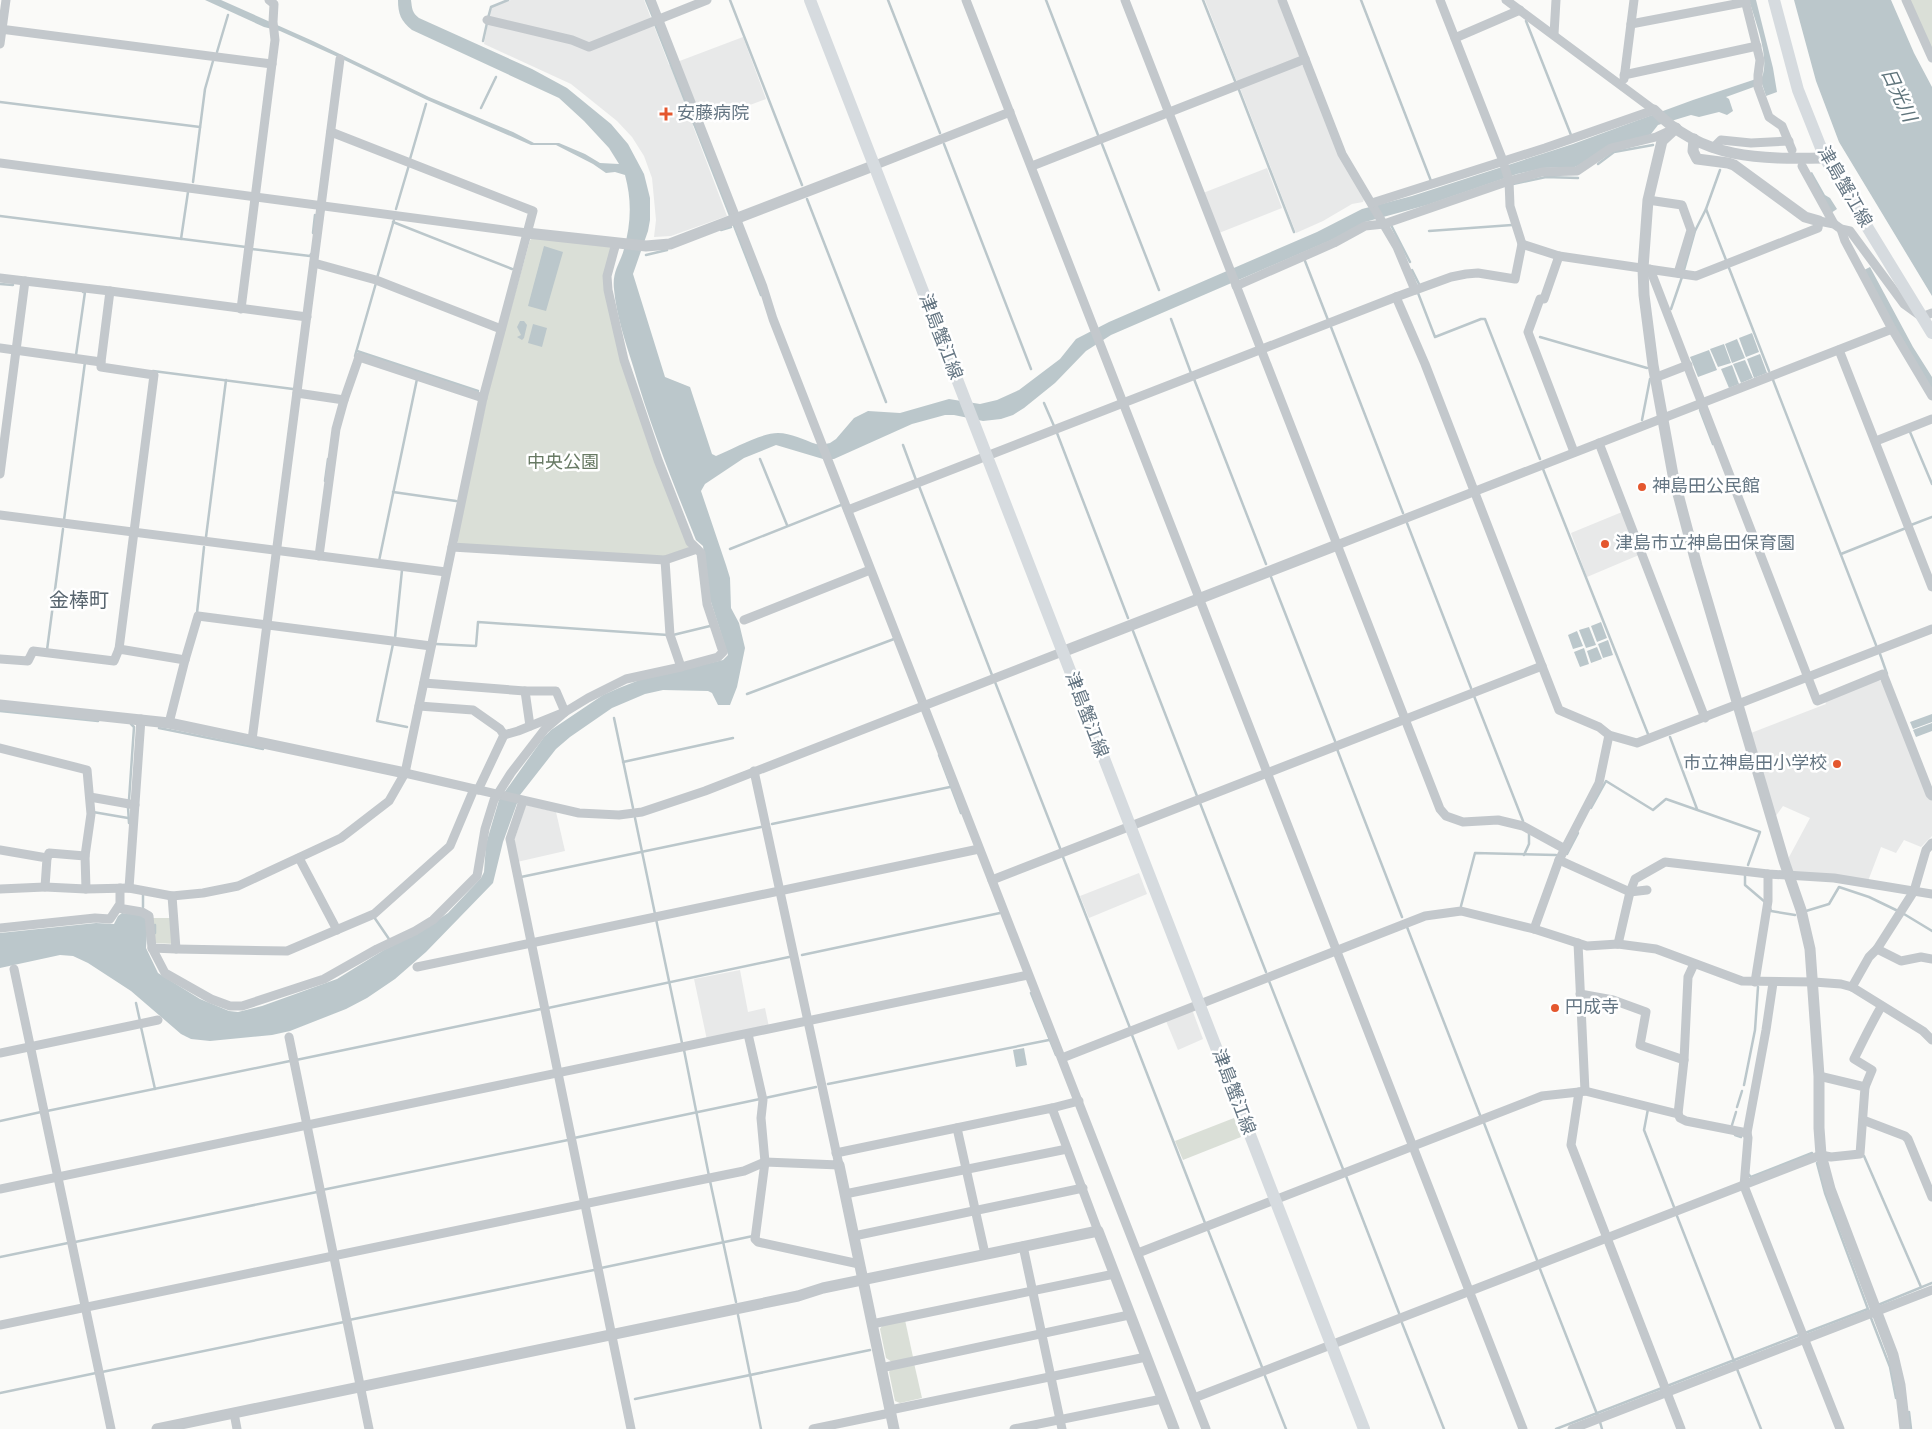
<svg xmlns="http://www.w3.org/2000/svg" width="1932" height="1429" viewBox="0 0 1932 1429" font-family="'Alegreya Sans','Noto Sans JP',sans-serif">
  <rect width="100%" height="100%" fill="#fafaf8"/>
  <g fill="#e8e9e9">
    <path d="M511 0H644L669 65 743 37 766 99 693 126 727 216 671 236 654 237 656 220 652 178 644 156 632 137 617 121 571 84 484 44 491 7Z"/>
    <path d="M1205 0H1278L1300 57 1237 82Z"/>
    <path d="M1300 65 1305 66 1364 199 1363 202 1352 204 1323 221 1296 233 1240 88Z"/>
    <path d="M1267 168 1282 208 1219 233 1203 193Z"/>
    <path d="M1622 512 1639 555 1587 577 1571 533Z"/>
    <path d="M1879 680 1884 683 1932 799V836L1921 847 1904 840 1896 853 1881 847 1868 881 1796 873 1792 870 1788 859 1810 818 1783 806 1775 817 1751 733 1826 704 1825 701Z"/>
    <path d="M526 805 556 812 565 851 517 862 513 844Z"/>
    <path d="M1139 873 1147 894 1089 918 1080 896Z"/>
    <path d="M740 970 748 1012 765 1008 769 1027 707 1040 694 979Z"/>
    <path d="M1190 1011 1193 1012 1203 1039 1178 1050 1166 1021Z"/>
  </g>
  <g fill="#dadfd7">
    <path d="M1908 0H1932V55Z"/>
    <path d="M533 238 610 247 611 250 605 290 689 545 688 549 665 557 458 544 457 540 490 384 530 240Z"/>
    <path d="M153 918H173L175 944 155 943V924H153Z"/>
    <path d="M1234 1118 1241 1137 1183 1160 1175 1141Z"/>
    <path d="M905 1320 913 1357 892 1362 886 1358 880 1329 883 1324Z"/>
    <path d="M914 1363 922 1398 900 1403 895 1401 889 1372 892 1367Z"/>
  </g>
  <g fill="#bbc7cb">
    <path d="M205 0H221L313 41 429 97 513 132 534 143H559L585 154 600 163 619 164 609 148 584 121 559 98 412 30C401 21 398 14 398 0H411C412 8 412 13 419 18L532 69 567 88 611 124 628 144 644 174 650 198V220L648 231 633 274 665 377 690 387 712 454 716 456C733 449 761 433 778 433 791 433 804 440 816 444L821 445 830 443 836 439 854 418 868 411 900 413 949 399 980 404 997 400 1019 390 1060 359 1076 339 1109 322 1317 232 1362 209 1412 196 1573 144 1693 100 1762 77C1770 57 1755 21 1749 0H1756L1773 68 1777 92 1766 96 1762 84 1726 97 1729 99 1733 111 1727 115 1719 112 1699 117 1691 115 1658 125 1651 134 1575 167 1543 168 1517 174 1427 205 1365 222 1336 238 1111 335 1086 351 1055 383 1024 408 1013 415 1001 419 983 421 954 415H945L912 424 834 459H823L776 445 744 458 705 484 701 491 726 565 730 578 731 608 739 623 745 648 737 687 730 705H718L712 693 708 691 663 690 645 694 612 708 570 737 556 749 520 795 503 842 493 883 426 952 395 979 367 998 346 1009 290 1031 272 1035 210 1041 191 1039 181 1034 131 991 88 963 73 956 60 955 0 968V933L96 923 114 924 118 916 122 913 143 915 148 921 146 948 158 973 200 999 229 1011 238 1012 262 1006 337 979 384 950 420 932 448 913 481 878 484 872 486 844 499 800 544 737 551 730 603 695 619 688 642 679 723 660 728 655 710 599 703 546 696 540C673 483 650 425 633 366 625 341 616 314 614 289 612 271 620 264 624 249 631 223 632 201 625 175L615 172 606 173 593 164 556 145H531L427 100 338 57 280 31 264 27Z"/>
    <path d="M1794 0H1891L1914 53 1932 87V296L1839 142 1816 81Z"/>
    <path d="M1812 172 1825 195 1830 198 1837 209 1831 213 1810 173Z"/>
    <path d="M544 246 563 252 546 311 528 306Z"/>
    <path d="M1870 267 1913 347 1932 377V390L1915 364 1864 270Z"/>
    <path d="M520 321H524L527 325 524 338 522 340 517 337 521 335 517 327Z"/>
    <path d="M533 324 547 328 542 347 528 343Z"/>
    <path d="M1752 333 1759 352 1746 357 1739 338Z"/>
    <path d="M1737 339 1745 358 1732 363 1725 344Z"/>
    <path d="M1724 344 1731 363 1718 367 1710 349Z"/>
    <path d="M1709 350 1717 370 1698 377 1690 357Z"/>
    <path d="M1760 354 1767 373 1754 378 1747 359Z"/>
    <path d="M1745 360 1753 378 1741 383 1733 364Z"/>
    <path d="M1732 365 1739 384 1729 388 1721 369Z"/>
    <path d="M1601 622 1607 638 1597 642 1591 626Z"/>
    <path d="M1589 627 1596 645 1586 648 1579 630Z"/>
    <path d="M1577 631 1583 646 1573 649 1568 635Z"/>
    <path d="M1608 640 1613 655 1603 658 1598 644Z"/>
    <path d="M1597 647 1602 659 1591 663 1587 651Z"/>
    <path d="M1584 648 1589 664 1580 667 1574 652Z"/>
    <path d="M1932 714V722L1913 729 1910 722Z"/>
    <path d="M1932 723V731L1916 737 1913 730Z"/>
    <path d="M1024 1048 1027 1065 1016 1067 1013 1050Z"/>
  </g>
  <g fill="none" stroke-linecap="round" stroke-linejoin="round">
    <g stroke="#bbc7cb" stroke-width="2.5">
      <path d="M646 0 653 17"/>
      <path d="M730 0 802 185"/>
      <path d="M888 0 940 133"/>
      <path d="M1046 0 1098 135"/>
      <path d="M1203 0 1235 81"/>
      <path d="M1361 0 1431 181"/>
      <path d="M488 18 491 7 508 0"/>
      <path d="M1526 21 1571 135"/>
      <path d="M655 24 731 218"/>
      <path d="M483 41 487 23"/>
      <path d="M217 52 228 15"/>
      <path d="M1239 90 1294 232"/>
      <path d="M0 102 200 127"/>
      <path d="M481 108 496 77"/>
      <path d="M944 144 1031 369"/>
      <path d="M1102 144 1159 290"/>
      <path d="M410 159 426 104"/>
      <path d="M1598 164 1614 152 1653 145"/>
      <path d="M193 182 205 89 213 61"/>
      <path d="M1513 184 1546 177 1578 178"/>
      <path d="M807 199 886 402"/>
      <path d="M396 209 409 165"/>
      <path d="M1706 209 1726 260"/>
      <path d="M0 216 246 247"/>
      <path d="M393 222 512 269"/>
      <path d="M733 223 761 295"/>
      <path d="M1391 225 1410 262"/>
      <path d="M721 230 731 227"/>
      <path d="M1429 231 1512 225"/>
      <path d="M313 233 315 215"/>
      <path d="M181 239 188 192"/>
      <path d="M251 249 310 256 311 254"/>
      <path d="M646 255 667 250"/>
      <path d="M1305 261 1328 320"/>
      <path d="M1729 268 1769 371"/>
      <path d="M1412 270 1419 284"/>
      <path d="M1684 270 1695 231 1706 209 1720 170"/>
      <path d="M377 278 394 220"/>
      <path d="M0 284 13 285"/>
      <path d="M1418 293 1435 337 1481 319H1485L1540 459"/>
      <path d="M1671 309 1682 277"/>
      <path d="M1171 319 1191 373"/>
      <path d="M1331 327 1403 513"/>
      <path d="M1540 337 1647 368"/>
      <path d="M357 351 478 391"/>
      <path d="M76 355 85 292H83"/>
      <path d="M355 356 376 283"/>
      <path d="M153 371 293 389"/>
      <path d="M1194 379 1266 564"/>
      <path d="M1773 380 1876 645"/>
      <path d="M1044 403 1054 426"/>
      <path d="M1700 410 1713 444"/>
      <path d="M1642 420 1650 379"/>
      <path d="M1910 432 1932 484"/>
      <path d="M1057 433 1128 618"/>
      <path d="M903 445 916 480"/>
      <path d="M760 459 787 525"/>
      <path d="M1543 469 1648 734"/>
      <path d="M325 481 328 459"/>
      <path d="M919 486 992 675"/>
      <path d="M393 492 456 501"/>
      <path d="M64 520 85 362"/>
      <path d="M1407 523 1471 688"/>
      <path d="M1911 525 1932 517"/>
      <path d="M206 537 226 380"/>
      <path d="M730 549 841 505"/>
      <path d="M1841 554 1906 528"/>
      <path d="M379 561 417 379"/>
      <path d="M1271 577 1335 741"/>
      <path d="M197 613 204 547"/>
      <path d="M1133 631 1197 796"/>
      <path d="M673 635 710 626"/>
      <path d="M395 638 402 570"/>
      <path d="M393 644 377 721 407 727"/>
      <path d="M436 644 476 646 478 622 668 635"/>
      <path d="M47 650 63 529"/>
      <path d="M1880 654 1887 674"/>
      <path d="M995 682 1060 848"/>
      <path d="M747 694 894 639"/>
      <path d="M1474 696 1523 821"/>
      <path d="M0 711 98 721"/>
      <path d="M614 718 633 808"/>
      <path d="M159 728 263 749"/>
      <path d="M1670 737 1697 809"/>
      <path d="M1337 749 1402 917"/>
      <path d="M939 755 961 813"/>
      <path d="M623 762 733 738"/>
      <path d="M129 800 134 727 131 724"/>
      <path d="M1200 803 1266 972"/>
      <path d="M128 807 129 823"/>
      <path d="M1591 808 1606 781 1653 810 1666 799 1760 832 1748 865"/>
      <path d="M93 812 128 818"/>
      <path d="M635 818 655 914"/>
      <path d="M772 824 950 787"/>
      <path d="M1567 854 1578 833"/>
      <path d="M1524 855 1529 844V834"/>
      <path d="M1063 857 1130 1028"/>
      <path d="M1745 875V885L1765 902"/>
      <path d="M521 877 761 827"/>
      <path d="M1461 906 1475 853 1556 855"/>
      <path d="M143 907V895"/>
      <path d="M1770 908 1771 911 1795 915"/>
      <path d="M1806 911 1829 904 1839 887 1869 897 1896 910"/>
      <path d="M1904 914 1932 931"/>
      <path d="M374 917 389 939"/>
      <path d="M656 919 682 1043"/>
      <path d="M155 925V933"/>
      <path d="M1407 927 1480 1115"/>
      <path d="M802 955 1000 913"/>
      <path d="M1269 981 1343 1169"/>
      <path d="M1031 993 1056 1055"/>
      <path d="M136 1003 140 1021"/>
      <path d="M548 1008 789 957"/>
      <path d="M141 1027 155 1089"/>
      <path d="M1132 1035 1205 1223"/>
      <path d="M684 1050 709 1176"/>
      <path d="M296 1060 541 1009"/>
      <path d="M828 1084 1049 1040"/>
      <path d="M1744 1085 1755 1030 1758 987"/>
      <path d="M765 1098 816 1087"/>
      <path d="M1737 1107 1742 1091"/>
      <path d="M1648 1109 1644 1130 1674 1207"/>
      <path d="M47 1111 290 1061"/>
      <path d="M0 1121 41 1112"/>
      <path d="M1484 1123 1537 1260"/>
      <path d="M1732 1125 1736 1112"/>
      <path d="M1735 1135 1741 1137"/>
      <path d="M574 1138 760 1099"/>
      <path d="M1864 1156 1921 1287"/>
      <path d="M1748 1174 1751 1177 1812 1153"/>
      <path d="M1346 1176 1399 1313"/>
      <path d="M710 1181 736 1302"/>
      <path d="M322 1190 568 1140"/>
      <path d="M1677 1216 1734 1361"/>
      <path d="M1208 1230 1262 1367"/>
      <path d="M75 1242 317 1192"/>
      <path d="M0 1257 68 1243"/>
      <path d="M601 1268 753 1236"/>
      <path d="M1540 1269 1597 1414"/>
      <path d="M1878 1305 1932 1283"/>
      <path d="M738 1315 761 1429"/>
      <path d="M1871 1318 1890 1367 1896 1398"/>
      <path d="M349 1320 594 1270"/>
      <path d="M1402 1323 1444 1429"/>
      <path d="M1805 1333 1868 1309 1825 1193 1817 1163"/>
      <path d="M1737 1369 1761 1429"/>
      <path d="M102 1372 344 1322"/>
      <path d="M1265 1376 1286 1429"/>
      <path d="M1667 1386 1799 1335"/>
      <path d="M0 1393 96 1373"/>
      <path d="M635 1399 870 1350"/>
      <path d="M1909 1412 1911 1429"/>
      <path d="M1600 1422 1602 1429"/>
      <path d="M1556 1429 1662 1388"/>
    </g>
    <g stroke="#c3c8cc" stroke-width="9">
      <path d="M651 0 763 287 773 319 1206 1429"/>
      <path d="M966 0 1523 1429"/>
      <path d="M1125 0 1440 809 1446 816 1463 822 1498 820 1523 826 1565 849"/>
      <path d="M1282 0 1342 154 1397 247 1415 290"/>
      <path d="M1506 0 1654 110"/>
      <path d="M1745 0 1760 60 1758 75V87L1769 117 1782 126 1792 150"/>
      <path d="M1906 0 1932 58"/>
      <path d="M487 20 572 40 589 47 707 0"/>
      <path d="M1631 24 1746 2"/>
      <path d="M0 29 272 64"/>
      <path d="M1554 34 1556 0"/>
      <path d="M1455 38 1520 10"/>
      <path d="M0 44 6 0"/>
      <path d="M1624 75 1757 46"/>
      <path d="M1624 79 1634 0"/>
      <path d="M1713 148 1721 140 1751 143 1789 141"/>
      <path d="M0 163 527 233"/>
      <path d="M873 166 1010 112"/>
      <path d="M1032 166 1305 59"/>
      <path d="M1802 166 1834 224"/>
      <path d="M1648 200 1682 205 1691 230 1678 273"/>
      <path d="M1372 203 1545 148 1654 110"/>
      <path d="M1841 229 1845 241 1892 329 1932 396"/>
      <path d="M616 243 607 276 608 290 624 360 658 460 690 542 701 553 707 604 723 652 718 657 681 667"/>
      <path d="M1522 244 1559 256 1696 276 1818 228 1819 221 1834 224 1841 229 1850 231 1904 304 1922 317 1932 313"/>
      <path d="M1559 256 1544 299H1540L1528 332 1574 452"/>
      <path d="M314 263 376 280 501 329"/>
      <path d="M1650 269 1817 701 1883 674 1930 794 1932 796"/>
      <path d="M0 278 25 281 0 474"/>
      <path d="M1236 286 1334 243 1365 226 1384 224 1509 181 1542 172 1577 171 1611 148 1656 137 1669 131"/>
      <path d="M110 291 307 317"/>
      <path d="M1396 297 1425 364 1559 710 1599 727 1609 735 1637 743 1932 629"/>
      <path d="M241 309 275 40 273 22 274 4 269 0"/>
      <path d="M0 348 101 362 110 291 25 281"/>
      <path d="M1839 350 1932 587"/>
      <path d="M101 362V367L154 375 119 649"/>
      <path d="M1657 377 1688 365"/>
      <path d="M297 393 344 400 359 357 483 398"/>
      <path d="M1876 441 1932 419"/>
      <path d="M1599 443 1705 718"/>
      <path d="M848 510 1396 297 1451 277 1466 274 1478 273 1515 279 1522 244 1510 206 1509 181 1503 161 1440 0"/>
      <path d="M0 515 446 572"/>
      <path d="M1337 545 1892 329"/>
      <path d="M452 547 665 560 697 549"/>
      <path d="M319 556 336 429 344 400"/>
      <path d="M744 620 870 570"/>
      <path d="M0 659 28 661 33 651 114 661 119 649 185 660 169 723"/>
      <path d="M185 660 198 616 431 646"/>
      <path d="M525 691 530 726"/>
      <path d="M419 706 473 710 500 729 504 735 518 731 565 712 556 691H525L424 683"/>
      <path d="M1609 735 1599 783 1559 860 1630 892 1647 890"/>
      <path d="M252 740 340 59"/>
      <path d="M0 748 87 770 91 814 85 856"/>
      <path d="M405 773 579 813 619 815 642 812 705 791 1062 652"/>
      <path d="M478 790 504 735"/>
      <path d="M90 797 135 805"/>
      <path d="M523 801 510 839 631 1429"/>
      <path d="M0 850 47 858 45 887 86 889 129 888 172 896 203 893 238 886 341 838 389 801 405 773 483 398 533 211 331 132"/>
      <path d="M47 858 49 853 85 856 86 889"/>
      <path d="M299 858 337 930"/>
      <path d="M992 880 1542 666"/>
      <path d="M129 888 141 719"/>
      <path d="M0 889 45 887"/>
      <path d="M118 908 142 912 149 916 152 948 176 949 172 896"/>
      <path d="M0 928 95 918 110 919 120 904V888"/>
      <path d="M1534 929 1559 860"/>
      <path d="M1578 943 1585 1091"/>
      <path d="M1618 944 1630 892 1635 879 1665 862 1768 874 1834 878 1932 894"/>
      <path d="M152 948 165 973 211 999 230 1006H242L324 979 377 949 415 931 433 920 477 876 485 829 494 800 511 773 545 729 565 712 588 698 626 679 681 667 670 635 665 560"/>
      <path d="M176 949 287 951 374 914 450 846 474 789"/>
      <path d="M1877 949 1901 961 1921 957 1932 959"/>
      <path d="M417 967 979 849"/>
      <path d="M14 969 111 1429"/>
      <path d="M1755 982 1768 901V874"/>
      <path d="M1773 983 1766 1030 1747 1133 1748 1138 1744 1186 1840 1429"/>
      <path d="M1852 987 1869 957 1877 949 1914 891 1926 850 1932 843"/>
      <path d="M1580 994 1613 1000 1646 1012 1640 1045 1684 1060"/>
      <path d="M748 1034 763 1100 761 1118 765 1162 755 1239 758 1242 859 1264"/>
      <path d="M289 1037 369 1429"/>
      <path d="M0 1053 158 1020"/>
      <path d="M1062 1058 1425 916 1461 911 1534 929 1587 946 1618 944 1656 949 1742 981 1814 982 1841 984 1852 987 1923 1031 1932 1040"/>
      <path d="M1865 1087 1872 1070 1854 1059C1863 1041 1871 1024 1881 1007"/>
      <path d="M1052 1108 1079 1101"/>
      <path d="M1678 1114 1684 1060 1688 977 1694 964"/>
      <path d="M1863 1120 1905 1136 1908 1139 1932 1197"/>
      <path d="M957 1128 985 1254"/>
      <path d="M836 1153 1052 1108 1098 1231"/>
      <path d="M0 1189 1028 975"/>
      <path d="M845 1194 1067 1149"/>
      <path d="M854 1236 1083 1188"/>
      <path d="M1023 1246 1062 1429"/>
      <path d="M1138 1253 1542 1096 1579 1092"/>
      <path d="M872 1324 1114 1274"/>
      <path d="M0 1325 695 1181 744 1171 765 1162 839 1165 754 771"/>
      <path d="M881 1368 1129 1315"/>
      <path d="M1194 1398 1821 1155 1831 1157 1860 1154 1865 1087 1819 1076"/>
      <path d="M890 1410 1146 1357"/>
      <path d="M234 1413 237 1429"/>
      <path d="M813 1429 890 1413"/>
      <path d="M1014 1429 1162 1399"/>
      <path d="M1572 1429 1932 1290"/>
      <path d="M1681 1429 1571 1145 1579 1092 1585 1091 1678 1114 1680 1118 1686 1121 1747 1133"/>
    </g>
    <g stroke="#c3c8cc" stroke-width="11">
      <path d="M1654 110C1702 160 1761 159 1825 158"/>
      <path d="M1676 128 1662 141 1648 200 1643 268 1644 295 1653 365 1673 475 1697 566 1784 861 1801 910 1810 949 1819 1076V1128L1821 1155 1830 1189 1893 1355 1900 1385 1905 1429"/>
      <path d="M1694 139 1693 151 1697 159 1728 163 1734 165 1805 217 1819 221"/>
      <path d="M527 233 646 246 670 244 873 166"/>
      <path d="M1062 652 1337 545"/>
      <path d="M0 705 169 723 405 773"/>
      <path d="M839 1165 894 1429"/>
      <path d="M157 1429 798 1296 823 1288 1098 1231 1174 1429"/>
    </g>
    <g stroke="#d6dbdf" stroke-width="12">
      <path d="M810 0 1364 1429"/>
      <path d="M1774 0 1798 90 1825 158 1932 333"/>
    </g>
  </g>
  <g fill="#e4572e" stroke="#fff" stroke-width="2">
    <path d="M663.5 106.5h5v5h5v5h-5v5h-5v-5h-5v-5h5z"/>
    <circle cx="1642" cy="487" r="5"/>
    <circle cx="1605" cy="544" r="5"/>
    <circle cx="1837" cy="764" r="5"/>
    <circle cx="1555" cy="1008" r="5"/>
  </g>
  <g text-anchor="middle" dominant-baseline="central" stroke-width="5" stroke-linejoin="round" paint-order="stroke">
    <g font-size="18" fill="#657683" stroke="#fff" text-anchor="start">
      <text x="677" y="114">安藤病院</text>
      <text x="1652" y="487">神島田公民館</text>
      <text x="1615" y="544">津島市立神島田保育園</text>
      <text x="1827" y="764" text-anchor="end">市立神島田小学校</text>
      <text x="1565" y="1008">円成寺</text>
    </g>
    <g font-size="18" fill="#657683" stroke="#fff">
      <text transform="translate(1844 187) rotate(60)">津島蟹江線</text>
      <text transform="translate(940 337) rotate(69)">津島蟹江線</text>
      <text transform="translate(1086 715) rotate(69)">津島蟹江線</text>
      <text transform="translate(1233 1092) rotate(69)">津島蟹江線</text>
    </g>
    <g font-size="18" fill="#687a64" stroke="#fff">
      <text x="563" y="463">中央公園</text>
    </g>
    <g font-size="19" font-style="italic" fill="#60757c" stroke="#fff">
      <text transform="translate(1898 95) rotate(65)">日光川</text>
    </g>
    <g font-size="20" fill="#57646e" stroke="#fff">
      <text x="79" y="601">金棒町</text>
    </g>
  </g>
</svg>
